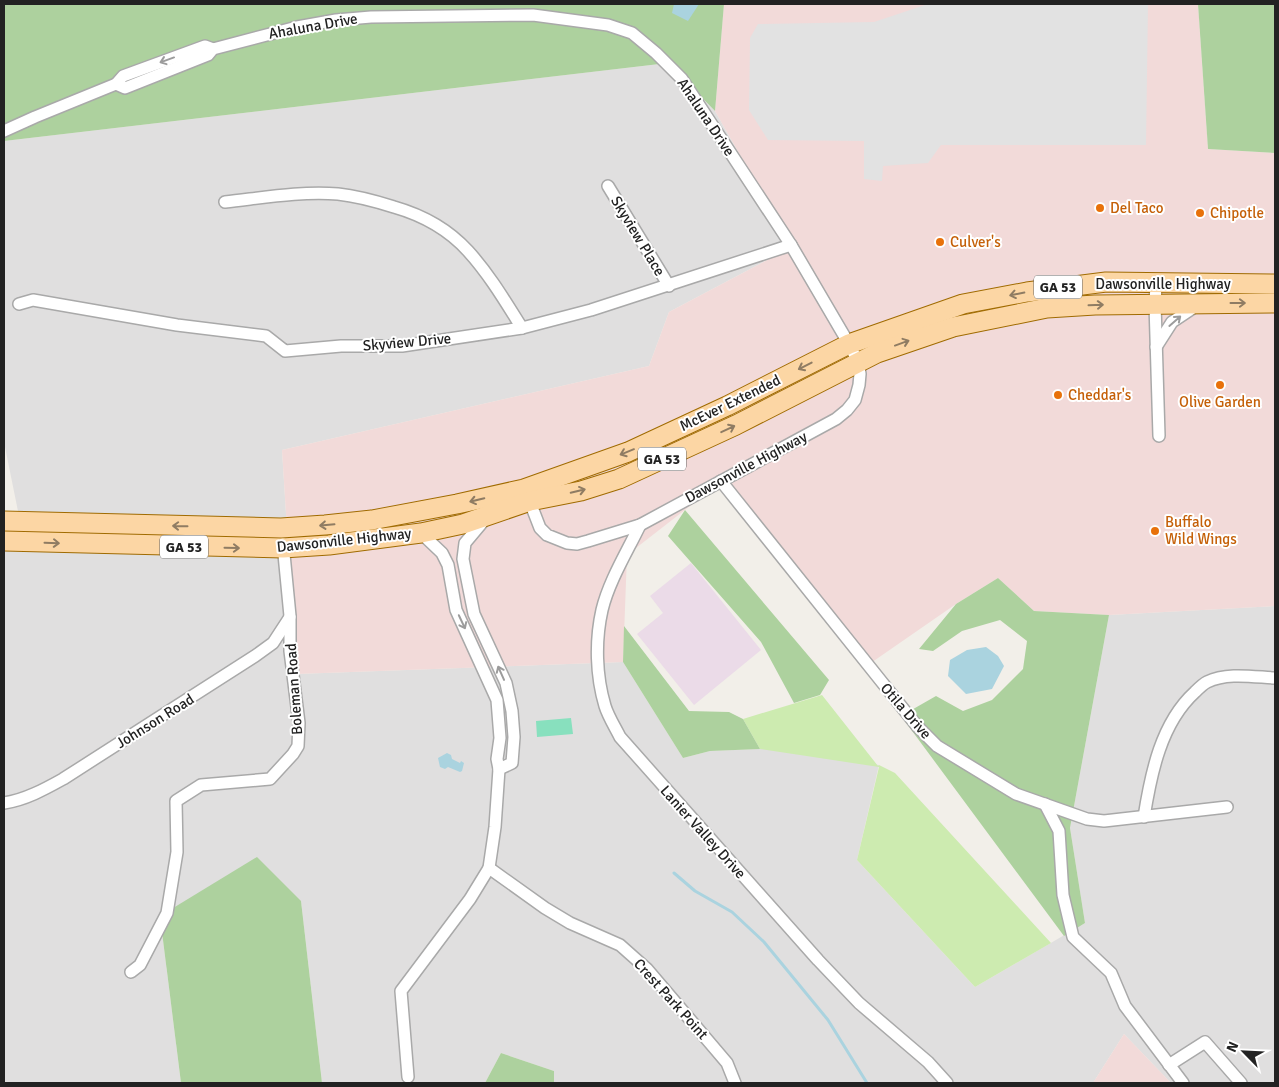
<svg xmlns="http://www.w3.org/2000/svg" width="1279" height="1087" viewBox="0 0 1279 1087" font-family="Signika,sans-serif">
  <rect width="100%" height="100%" fill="#f2efe9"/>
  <path fill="#e0dfdf" d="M668 63 715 111 792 247 669 312 649 366 282 450 296 674 623 662 683 758 710 751 783 748 879 765 857 860 975 987 1085 923 1070 828 1109 615 1275 606V1083H1171L1124 1034 1093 1083H554V1071L501 1053 485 1083H322L301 901 160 916 181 1083H4V526H21L4 442V141Z"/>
  <g fill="#f2dad9">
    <path d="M724 4H1198L1208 149 1275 153V606L1109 615 1034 611 998 578 956 604 865 667 717 485 627 555 623 662 296 674 282 450 649 366 669 312 792 247 715 111Z"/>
    <path d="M1124 1034 1171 1083H1093Z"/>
  </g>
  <path fill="#ebdbe8" d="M691 563 761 650 694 705 637 634 663 613 650 596Z"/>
  <path fill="#cdebb0" d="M822 695 878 766 879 765 895 773 1051 943 975 987 857 860 879 767 760 749 743 719Z"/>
  <g fill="#add19e">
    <path d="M4 4H724L715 111 668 63 4 141Z"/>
    <path d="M1198 4H1275V153L1208 149Z"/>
    <path d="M685 510 829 680 820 695 794 703 761 642 668 536Z"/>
    <path d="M998 578 1034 611 1109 615 1070 828 1085 923 1064 936 901 716 936 696 963 711 992 700 1023 669 1027 641 1000 620 962 631 933 651 919 649 956 604Z"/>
    <path d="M624 626 689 711 729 712 743 719 760 749 710 751 683 758 623 662Z"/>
    <path d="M257 857 301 901 322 1083H181L160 916Z"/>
    <path d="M501 1053 554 1071V1083H485Z"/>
  </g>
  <path fill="#88e0be" d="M571 718 573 734 537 737 536 721Z"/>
  <path fill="#e2e2e2" d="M928 4H1148L1146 145H941L928 163 883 166 882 181 864 179V141L768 140 749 110 750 38 758 24 874 22Z"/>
  <g fill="#aad3df">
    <path d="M674 4H699L688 21 672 13Z"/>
    <path d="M986 647 998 656 1004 666 992 689 966 694 948 676 950 660 967 650Z"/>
    <path d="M447 753 451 755 452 759 460 763 461 761 464 763 462 771 460 772 448 767 445 769 440 767 438 758Z"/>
  </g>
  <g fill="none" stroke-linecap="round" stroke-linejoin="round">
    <path stroke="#aad3df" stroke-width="3" d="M674 873 695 891 732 912 764 942 828 1020 867 1083"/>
    <defs>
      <g id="minor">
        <path d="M116 84 125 88 208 55 213 49 297 27 336 20 371 17 533 15 608 25 632 33 656 53 682 79 791 245 849 344 858 362 860 374 859 385 855 400 847 410 836 419 640 525 588 541 577 544 567 543 547 535 540 528 528 497"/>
        <path d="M4 131 35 117 116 84 123 76 205 46 213 49"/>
        <path d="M608 186 669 286"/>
        <path d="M225 202C262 198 300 191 338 194 357 196 375 201 394 207 422 215 448 229 468 251 489 274 505 301 522 328"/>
        <path d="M1156 284 1155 304 1159 436"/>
        <path d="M19 304 33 300 177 325 266 336 285 351 341 346H402L522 328 591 310 791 245"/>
        <path d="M1156 347 1172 322 1196 306"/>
        <path d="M721 481 917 726 937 746 1016 794 1087 819 1104 821 1227 807"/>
        <path d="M486 518 465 543 463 559 474 614 506 683 512 711 514 737 512 763 499 769"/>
        <path d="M640 525C627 552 609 581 602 610 595 641 596 676 605 706 608 716 615 727 620 737L818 960 859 1003 928 1062 947 1083"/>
        <path d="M4 803C25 800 45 789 63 779L255 656 273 643 290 617"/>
        <path d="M1045 804 1059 831 1063 895 1073 937 1111 973 1125 1006 1183 1083"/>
        <path d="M1144 817C1151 773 1161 723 1195 692 1199 688 1203 684 1207 682 1227 672 1254 677 1275 678"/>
        <path d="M489 868 545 908 570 923 620 945 647 969 727 1063 735 1083"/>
        <path d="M131 972 140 965 167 913 177 852 176 801 201 785 270 779 293 754 298 746 299 723 290 651V616L283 544"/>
        <path d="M1169 1065 1205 1042 1241 1083"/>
        <path d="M408 1077 401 991 470 899 489 868 495 827 499 769 497 759 500 738 497 700 456 610 448 565 442 553 421 533"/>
      </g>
      <g id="primary">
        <path d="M4 521 281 528 325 525 372 520 457 504 524 489 628 452 727 406 849 344 963 304 1027 292 1106 282 1275 284"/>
        <path d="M4 541 283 548 329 545 421 533 463 524 530 501 581 491 619 479 736 425 877 353 953 327 1047 308 1095 305 1275 303"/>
      </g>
    </defs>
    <use href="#minor" stroke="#a9a9a9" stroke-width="14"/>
    <use href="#primary" stroke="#a06b00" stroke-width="21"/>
    <use href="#minor" stroke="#fff" stroke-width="11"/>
    <use href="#primary" stroke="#fcd6a4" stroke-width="19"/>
  </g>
  <defs><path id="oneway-shaft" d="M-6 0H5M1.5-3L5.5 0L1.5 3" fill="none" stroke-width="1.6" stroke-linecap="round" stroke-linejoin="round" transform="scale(1.25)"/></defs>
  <g stroke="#9c9c9c">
    <use href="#oneway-shaft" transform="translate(167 60) rotate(160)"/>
    <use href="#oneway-shaft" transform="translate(1175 321) rotate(-41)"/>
    <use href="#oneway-shaft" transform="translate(462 622) rotate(65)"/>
    <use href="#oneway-shaft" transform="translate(501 673) rotate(-114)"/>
  </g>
  <g stroke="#8f7c63">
    <use href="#oneway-shaft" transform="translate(1017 294) rotate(169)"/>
    <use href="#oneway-shaft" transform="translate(1238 303)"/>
    <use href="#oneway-shaft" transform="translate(1096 305) rotate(-2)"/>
    <use href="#oneway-shaft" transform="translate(902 343) rotate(-20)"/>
    <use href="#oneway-shaft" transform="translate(805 366) rotate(153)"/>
    <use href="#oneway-shaft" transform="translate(728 429) rotate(-25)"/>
    <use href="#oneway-shaft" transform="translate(627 452) rotate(158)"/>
    <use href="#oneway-shaft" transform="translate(578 491) rotate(-13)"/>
    <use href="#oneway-shaft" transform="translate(477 500) rotate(167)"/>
    <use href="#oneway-shaft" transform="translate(327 525) rotate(175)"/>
    <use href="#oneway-shaft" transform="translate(180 526) rotate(-179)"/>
    <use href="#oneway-shaft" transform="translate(52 543) rotate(2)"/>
    <use href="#oneway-shaft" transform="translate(232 548) rotate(1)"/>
  </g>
  <g fill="#e8710a" stroke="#fff" stroke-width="2">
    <circle cx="1100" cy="208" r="5"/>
    <circle cx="1200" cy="213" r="5"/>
    <circle cx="940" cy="242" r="5"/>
    <circle cx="1220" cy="385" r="5"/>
    <circle cx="1058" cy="395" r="5"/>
    <circle cx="1155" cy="531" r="5"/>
  </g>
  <g text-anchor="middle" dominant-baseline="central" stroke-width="4" stroke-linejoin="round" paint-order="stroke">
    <g fill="#fff" stroke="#646464" stroke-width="1">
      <rect x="1034" y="275.5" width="48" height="23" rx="4"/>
      <rect x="638" y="447.5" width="48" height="23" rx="4"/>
      <rect x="160" y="535.5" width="48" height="23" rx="4"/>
    </g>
    <g font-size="14" font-weight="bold" fill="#222">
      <text x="1058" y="287">GA 53</text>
      <text x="662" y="459">GA 53</text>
      <text x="184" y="547">GA 53</text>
    </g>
    <g font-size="15" fill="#222" stroke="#fff">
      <text transform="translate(313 26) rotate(-10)">Ahaluna Drive</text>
      <text transform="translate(706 117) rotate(56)">Ahaluna Drive</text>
      <text transform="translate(638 236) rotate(59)">Skyview Place</text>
      <text x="1163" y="284">Dawsonville Highway</text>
      <text transform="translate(407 342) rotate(-5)">Skyview Drive</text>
      <text transform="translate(730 403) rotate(-26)">McEver Extended</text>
      <text transform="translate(746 467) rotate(-28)">Dawsonville Highway</text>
      <text transform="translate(344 540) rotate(-6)">Dawsonville Highway</text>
      <text transform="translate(294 689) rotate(-94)">Boleman Road</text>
      <text transform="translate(906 711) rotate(49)">Otila Drive</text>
      <text transform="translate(155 721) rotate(-32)">Johnson Road</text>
      <text transform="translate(703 832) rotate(48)">Lanier Valley Drive</text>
      <text transform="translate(671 999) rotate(48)">Crest Park Point</text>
    </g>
    <g font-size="15" fill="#c56008" stroke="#fff" text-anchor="start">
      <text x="1110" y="208">Del Taco</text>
      <text x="1210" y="213">Chipotle</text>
      <text x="950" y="242">Culver's</text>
      <text x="1068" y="395">Cheddar's</text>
      <text x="1220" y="402" text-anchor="middle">Olive Garden</text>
      <text x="1165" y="522">Buffalo<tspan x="1165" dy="17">Wild Wings</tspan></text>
    </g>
  </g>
  <rect width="1279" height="1087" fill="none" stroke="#222222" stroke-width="10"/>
  <g transform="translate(1244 1052) rotate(294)" stroke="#ffffff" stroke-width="4" paint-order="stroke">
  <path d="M0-4L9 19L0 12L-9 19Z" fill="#222222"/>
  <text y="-8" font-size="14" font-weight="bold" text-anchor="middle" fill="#222222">N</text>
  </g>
</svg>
